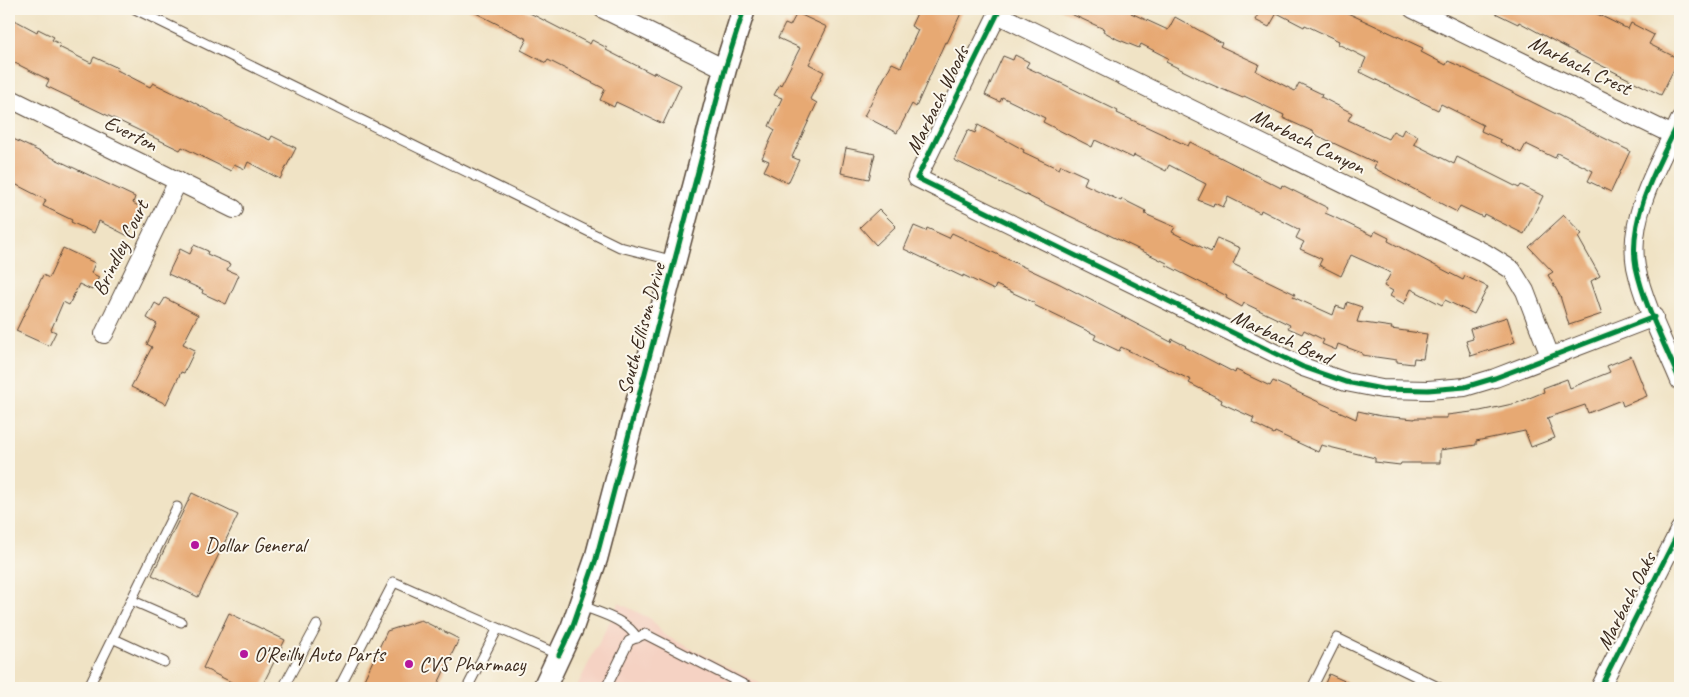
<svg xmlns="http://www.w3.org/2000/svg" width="1689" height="697" viewBox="0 0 1689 697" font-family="Caveat,sans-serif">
  <rect width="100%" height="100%" fill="#fbf7ec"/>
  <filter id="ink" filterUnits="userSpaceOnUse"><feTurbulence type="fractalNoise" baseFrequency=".02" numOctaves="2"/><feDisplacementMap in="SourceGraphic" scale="10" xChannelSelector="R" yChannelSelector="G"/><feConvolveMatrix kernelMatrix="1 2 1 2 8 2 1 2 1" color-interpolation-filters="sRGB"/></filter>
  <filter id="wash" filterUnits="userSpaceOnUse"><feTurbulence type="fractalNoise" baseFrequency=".0096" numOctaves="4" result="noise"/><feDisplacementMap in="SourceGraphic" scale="20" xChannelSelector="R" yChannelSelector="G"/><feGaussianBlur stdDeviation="1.12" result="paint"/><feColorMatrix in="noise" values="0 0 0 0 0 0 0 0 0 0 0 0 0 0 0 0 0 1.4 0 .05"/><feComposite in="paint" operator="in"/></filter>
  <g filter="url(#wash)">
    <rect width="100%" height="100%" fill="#f0e3c5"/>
    <path fill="#f5d2c3" d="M619 603 651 619 664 635 769 688H576Z"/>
    <g id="blocks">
      <g fill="#e7a973">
        <path d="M468 9H522L590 44 592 40 607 48 606 50 653 74 654 72 681 85 663 124 616 102 614 107 600 100 605 89 548 60 546 63 521 50 527 39Z"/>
        <path d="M919 9H963L947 43 945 42 916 107 912 104 897 133 864 116 892 63 901 67 918 30 911 26Z"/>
        <path d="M1060 9H1133L1131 13 1168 30 1175 17 1222 43 1220 46 1259 64 1256 71 1295 91 1299 83 1322 94 1321 97 1352 113 1348 120 1388 139 1393 131 1401 135 1404 129 1418 136 1414 144 1454 164 1457 157 1519 188 1521 185 1543 196 1524 234 1484 214 1483 217 1460 206 1457 212 1374 168 1376 163 1314 134V132L1283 118 1284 115 1244 96 1243 98 1210 84 1166 62 1168 58 1141 44 1139 48 1117 39 1103 31 1104 29Z"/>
        <path d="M1261 9H1339L1423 48 1421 52 1446 65 1448 61 1466 69 1630 151 1611 192 1588 181 1593 171 1557 153 1555 158 1526 144 1521 153 1500 142 1501 140 1481 131 1483 125 1441 104 1438 110 1360 72 1366 58 1338 44 1339 41 1305 25 1304 27 1277 13 1269 27 1255 20Z"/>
        <path d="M1487 9H1587L1628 29 1631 23 1654 35 1649 44 1679 59 1661 95 1580 55 1519 22 1518 24Z"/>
        <path d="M797 13 827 27 809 64 824 72 810 99 817 103 792 157 799 160 788 183 764 171 769 161 762 158 775 130 769 126 782 98 774 95 780 84 781 85 800 48 778 38 785 24 790 26Z"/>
        <path d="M9 17 37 32 38 29 54 37 52 40 60 44 59 47 91 63 94 57 118 68 117 70 150 87 153 83 182 97V96L236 125 270 140 272 136 296 148 280 179 248 162 245 169 234 164 231 171 182 147 180 150 46 86 49 80 9 60Z"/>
        <path d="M1015 55 1029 62 1026 67 1063 84 1118 111 1117 113 1188 146 1190 142 1281 188 1282 185 1328 208 1325 213 1334 217 1373 236 1375 231 1389 238 1388 241 1463 280 1465 276 1488 287 1474 314 1445 300 1442 305 1411 289 1404 304 1390 296 1393 291 1384 286 1391 273 1351 255 1341 276 1319 265 1322 259 1300 249 1304 242 1296 238 1300 230 1261 210 1260 213 1228 197 1223 207 1214 203 1213 206 1198 200 1206 184 1169 165 1166 171 1134 155 1133 158 1095 140 1092 147 1043 122 1045 118 1002 97 1000 102 985 95 1003 56 1013 60Z"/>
        <path d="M978 125 1024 150 1023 152 1059 169 1061 165 1087 177 1084 184 1121 201 1122 199 1146 211 1145 214 1175 227 1172 232 1211 252 1217 238 1240 248 1233 264 1295 294 1293 297 1333 315 1336 306 1345 309 1347 302 1362 307 1357 322 1392 327 1391 329 1427 334 1423 359 1414 358 1413 364 1397 362V360L1362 355V353L1338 344 1336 350 1322 344 1324 340 1304 330 1302 334 1288 328 1290 325 1244 303 1242 307 1226 298 1227 296 1166 265 1167 263 954 160 968 130 975 133Z"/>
        <path d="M9 137 135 197 133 203 142 208 128 236 99 221 94 233 71 222 72 220 43 206 46 200 9 181Z"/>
        <path d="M846 148 875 154 869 179 841 173Z"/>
        <path d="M879 209 896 226 876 245 860 227Z"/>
        <path d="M1564 215 1582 234 1578 237 1600 276 1591 281 1602 314 1569 325 1560 296 1548 275 1553 272 1529 247Z"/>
        <path d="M914 226 926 231 927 228 949 238 952 233 1060 284 1171 342 1172 339 1186 346 1185 347 1235 373 1236 370 1270 386 1273 381 1356 419 1358 411 1381 416 1415 419V418H1447V415L1480 411 1517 403 1544 392 1543 388 1567 379 1570 388 1610 372 1607 366 1631 356 1647 396 1623 406 1621 400 1588 413 1585 405 1547 418 1555 438 1531 447 1525 431 1476 441V445L1440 450V463H1401L1400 465 1375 462V458L1321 445 1318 452 1275 432 1274 434 1252 423 1254 418 1221 403 1222 400 1189 383 1191 380 1121 347 1119 351 1094 339 1096 335 1034 305 1035 303 996 285 994 290 963 275V277L904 249Z"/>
        <path d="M194 245 208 251 207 254 230 264 227 270 239 275 226 304 202 293 203 290 168 274 180 249 190 254Z"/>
        <path d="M63 248 95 263 91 273 99 277 92 290 79 284 69 305 63 302 51 330 56 332 49 346 16 331 43 275 49 278Z"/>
        <path d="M165 298 198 315 183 344 195 350 184 373 181 372 166 404 131 387 152 347 147 344 157 324 147 318 155 303 160 306Z"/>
        <path d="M1507 317 1515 342 1471 356 1466 341 1473 339 1470 329Z"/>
        <path d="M192 493 238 515 198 597 152 575Z"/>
        <path d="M229 613 285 640 261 688H243L203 668Z"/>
        <path d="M421 620 459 639 436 688H360L387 631Z"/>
        <path d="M1329 674 1360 688H1323Z"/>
      </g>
    </g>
  </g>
  <g filter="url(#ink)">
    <use href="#blocks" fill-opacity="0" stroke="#564637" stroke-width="1"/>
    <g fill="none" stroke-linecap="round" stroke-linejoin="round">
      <defs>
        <g id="service">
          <path d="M135 9 620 247 675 261"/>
          <path d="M131 600 181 622"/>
          <path d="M580 605C599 613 626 619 637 638"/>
          <path d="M112 638 164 662"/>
          <path d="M88 688 177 507"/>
          <path d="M283 688 317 625"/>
          <path d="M339 688 394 582 559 655"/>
          <path d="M467 688 498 628"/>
          <path d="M606 688 629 641 645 634 750 688"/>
          <path d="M1312 688 1337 638 1440 688"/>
        </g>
        <g id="minor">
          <path d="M603 9 725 69"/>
          <path d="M1000 9 917 178 1303 367 1346 382 1382 389 1428 390 1465 387 1495 378 1654 317"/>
          <path d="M1413 9 1673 135"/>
          <path d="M997 14 1485 253 1512 270 1525 291 1550 356"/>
          <path d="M9 98 234 209"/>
          <path d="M1680 120C1659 163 1627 217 1636 267 1644 305 1665 345 1680 381"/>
          <path d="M104 334 178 181"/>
          <path d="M1600 688 1680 529"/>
        </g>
        <path id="tertiary" d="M544 688 572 628 596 559 725 69 744 9"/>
      </defs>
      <use href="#service" stroke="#564637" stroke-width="11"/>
      <use href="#minor" stroke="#564637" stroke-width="20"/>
      <use href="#tertiary" stroke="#564637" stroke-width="25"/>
      <use href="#service" stroke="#fff" stroke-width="9"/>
      <use href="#minor" stroke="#fff" stroke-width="18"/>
      <use href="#tertiary" stroke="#fff" stroke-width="22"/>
      <defs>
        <g id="cycleway">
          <path d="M1000 9 917 178 1303 367 1346 382 1382 389 1428 390 1465 387 1495 378 1654 317"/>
          <path d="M1680 120C1659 163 1627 217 1636 267 1644 305 1665 345 1680 381"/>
          <path d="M559 655 572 628 596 559 725 69 744 9"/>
          <path d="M1600 688 1680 529"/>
        </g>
      </defs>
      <use href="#cycleway" stroke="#fbf7ec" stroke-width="8"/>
      <use href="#cycleway" stroke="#00873e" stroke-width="5"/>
    </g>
  </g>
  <g fill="#b5179e" stroke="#fbf7ec" stroke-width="2">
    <circle cx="195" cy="545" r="5"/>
    <circle cx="244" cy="654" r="5"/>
    <circle cx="409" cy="664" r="5"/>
  </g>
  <g text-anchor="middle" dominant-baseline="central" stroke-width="4" stroke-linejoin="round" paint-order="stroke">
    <g font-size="21" fill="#3b2a1e" stroke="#fbf7ec">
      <text transform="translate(1580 65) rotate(26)">Marbach Crest</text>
      <text transform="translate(937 100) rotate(-64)">Marbach Woods</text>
      <text transform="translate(131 133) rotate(26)">Everton</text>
      <text transform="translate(1308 141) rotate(26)">Marbach Canyon</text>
      <text transform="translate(120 248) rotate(-64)">Brindley Court</text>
      <text transform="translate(641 329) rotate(-75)">South Ellison Drive</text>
      <text transform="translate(1282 337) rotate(24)">Marbach Bend</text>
      <text transform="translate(1626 601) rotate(-63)">Marbach Oaks</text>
    </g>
    <g font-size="21" fill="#3b2a1e" stroke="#fbf7ec" text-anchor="start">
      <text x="205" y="545">Dollar General</text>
      <text x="254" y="654">O'Reilly Auto Parts</text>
      <text x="419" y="664">CVS Pharmacy</text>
    </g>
  </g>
  <rect width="1689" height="697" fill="none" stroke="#fbf7ec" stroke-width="30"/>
</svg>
